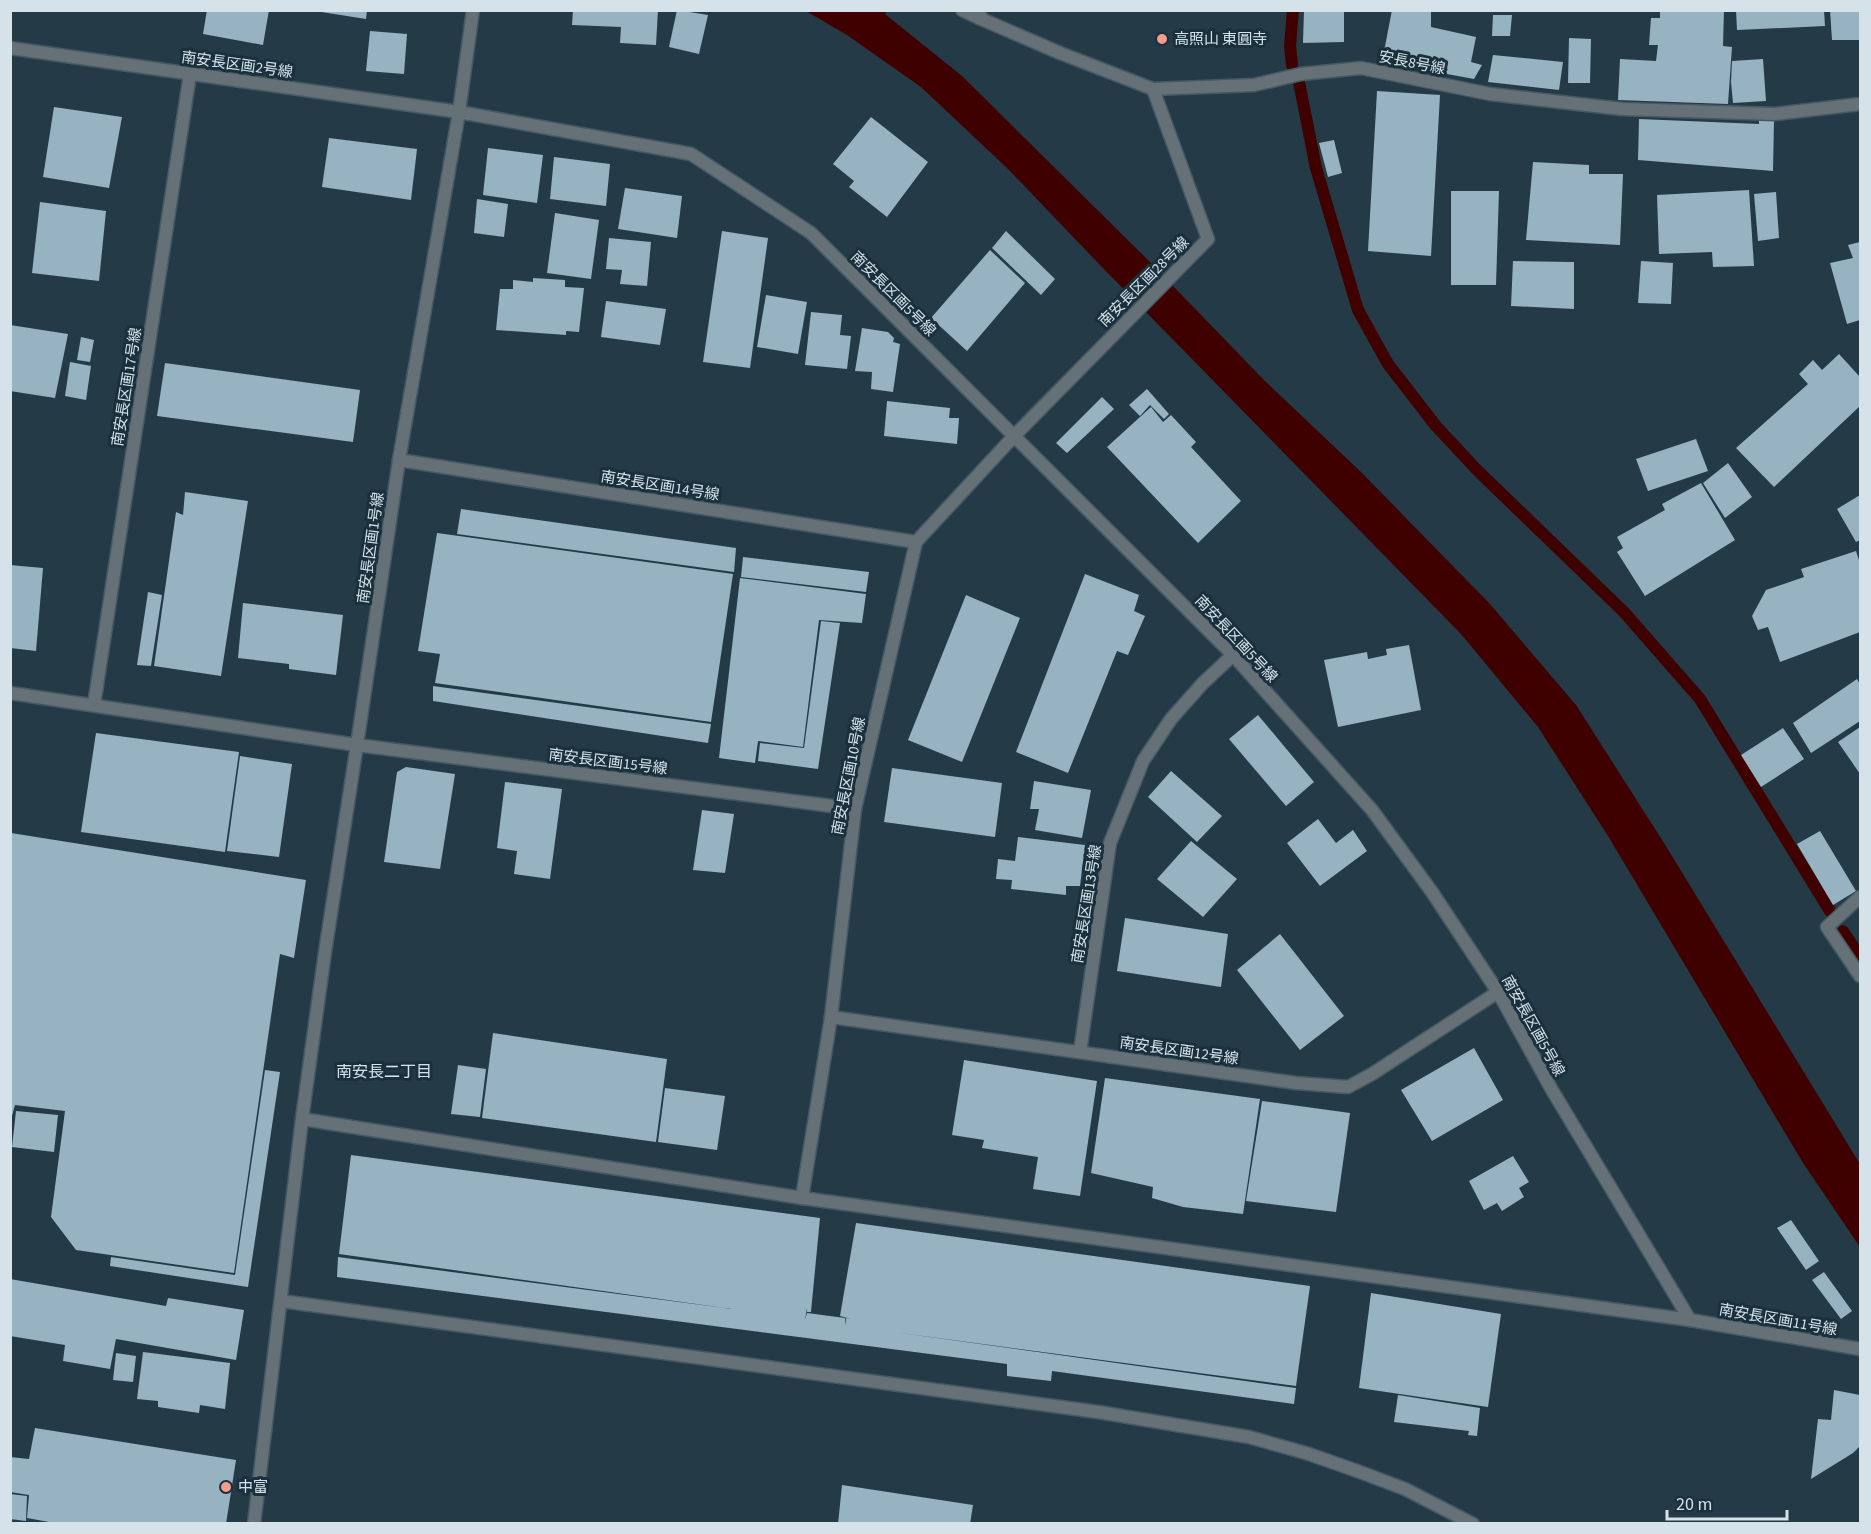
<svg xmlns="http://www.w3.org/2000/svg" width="1871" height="1534" viewBox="0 0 1871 1534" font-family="'Source Sans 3','Noto Sans JP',sans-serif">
  <rect width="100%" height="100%" fill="#243b47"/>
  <path fill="#3f0100" d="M806 11H887L885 14 962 76 1144 256 1264 380 1362 473 1490 604 1576 705 1664 843 1860 1164V1247L1803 1163 1608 836 1538 727 1461 634 1099 264 1008 169 921 87 847 35Z"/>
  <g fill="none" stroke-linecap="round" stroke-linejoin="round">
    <g stroke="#3f0100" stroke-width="12">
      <path d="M1292 65 1290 46 1293 10"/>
      <path d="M1299 82 1316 168 1358 310 1388 364 1436 426 1477 470 1624 612 1700 699 1830 911"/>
      <path d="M1843 931 1860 957"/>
    </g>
  </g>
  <g fill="#97b2c1">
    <path d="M207 10H269L263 45 203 34Z"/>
    <path d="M309 10H367L366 19Z"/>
    <path d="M573 10H658L656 45 620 43 621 27 572 25Z"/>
    <path d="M677 10 708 15 699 54 669 47Z"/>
    <path d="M1304 10H1344V42L1303 43Z"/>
    <path d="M1392 10H1431V27L1476 37 1471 62 1482 65 1474 79 1382 62Z"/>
    <path d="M1660 10H1724L1723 46 1732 47 1728 104 1618 100 1620 59 1656 61 1658 45H1649L1651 18H1660Z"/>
    <path d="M1736 10H1824L1825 26 1737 30Z"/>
    <path d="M1830 10H1860V40H1832Z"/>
    <path d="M1493 15H1512L1510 36H1492Z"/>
    <path d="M370 31 407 34 404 74 366 71Z"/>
    <path d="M1569 38 1591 39 1590 83H1568Z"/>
    <path d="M1493 55 1563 62 1559 90 1488 82Z"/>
    <path d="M1763 59 1766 101 1733 103 1731 82 1732 61Z"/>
    <path d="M1377 91 1440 95 1431 256 1368 251Z"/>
    <path d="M54 107 122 117 109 188 43 177Z"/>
    <path d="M871 117 928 162 887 217 849 187 854 181 833 164Z"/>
    <path d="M1759 118 1774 120 1773 171 1638 160 1639 119 1759 124Z"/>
    <path d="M329 138 417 149 411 200 322 187Z"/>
    <path d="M1334 140 1342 173 1328 177 1319 143Z"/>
    <path d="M488 148 543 155 537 203 483 195Z"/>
    <path d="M554 157 610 164 606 206 550 199Z"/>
    <path d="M1533 162 1589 165V174H1623L1620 245 1526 240Z"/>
    <path d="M625 188 682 196 677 238 618 229Z"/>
    <path d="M1749 190 1754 266 1713 267 1712 252 1659 254 1657 195Z"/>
    <path d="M1451 191H1499L1496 285H1451Z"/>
    <path d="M1776 192 1779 238 1758 241 1754 194Z"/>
    <path d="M477 199 508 204 504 237 474 233Z"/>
    <path d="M40 202 106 211 99 281 32 273Z"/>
    <path d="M555 213 599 220 591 279 547 273Z"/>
    <path d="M722 231 768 238 750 368 703 362Z"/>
    <path d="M1006 231 1055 279 1041 295 992 248Z"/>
    <path d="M609 238 651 242 647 286 620 284 622 270 606 269Z"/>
    <path d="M1860 242V320L1847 324 1830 263 1853 258 1848 245Z"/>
    <path d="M990 250 1025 283 967 351 931 318Z"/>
    <path d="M1513 261 1574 262V309L1511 306Z"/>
    <path d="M1641 261 1673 263 1671 304 1638 303Z"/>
    <path d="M533 278 565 280V287L584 288 579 332 566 331V335L496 330 500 289H513V280L533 282Z"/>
    <path d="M766 295 807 302 798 354 757 347Z"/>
    <path d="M606 301 666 309 660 345 601 337Z"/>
    <path d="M811 312 842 315 840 335 851 336 847 369 805 365Z"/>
    <path d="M10 325 68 334 55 398 10 391Z"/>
    <path d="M862 328 888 332 894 338 893 342 900 344 893 392 871 389 872 372 855 371Z"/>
    <path d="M81 337 94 340 90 362 77 360Z"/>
    <path d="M1839 354 1860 377V406L1774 487 1736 448 1808 384 1799 374 1813 360 1822 370Z"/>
    <path d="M70 362 91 366 86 400 65 396Z"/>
    <path d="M165 363 360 390 353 442 157 416Z"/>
    <path d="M1147 389 1169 414 1164 419 1150 405 1140 416 1129 405Z"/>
    <path d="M1102 397 1114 409 1067 453 1056 443Z"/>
    <path d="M887 401 950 408 949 418H959L957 444 884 436Z"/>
    <path d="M1151 407 1163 422 1171 415 1196 442 1191 447 1241 501 1198 543 1107 447Z"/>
    <path d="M1696 439 1708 471 1648 491 1636 459Z"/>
    <path d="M1728 463 1752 497 1725 518 1703 483Z"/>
    <path d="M1701 483 1735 540 1645 596 1617 552 1623 548 1617 537 1665 510 1662 504Z"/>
    <path d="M185 492 248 501 221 676 154 666 176 512 183 515Z"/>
    <path d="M1860 495V540L1856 542 1837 509Z"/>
    <path d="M461 509 736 548 734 572 457 534Z"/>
    <path d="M437 533 733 574 711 722 435 683 440 654 418 651Z"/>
    <path d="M1856 551 1860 563V632L1780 662 1768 627 1758 630 1752 616 1766 590 1804 577 1801 569Z"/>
    <path d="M743 557 869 572 866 592 741 577Z"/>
    <path d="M10 565 43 568 36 651 10 648Z"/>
    <path d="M1085 574 1139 595 1134 611 1145 616 1128 655 1117 651 1068 773 1016 752Z"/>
    <path d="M740 578 866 594 862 623 819 620 803 747 758 741 755 763 719 758Z"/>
    <path d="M148 592 162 595 151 666 137 665Z"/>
    <path d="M966 595 1020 618 962 762 908 740Z"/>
    <path d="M243 603 343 615 336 675 289 669V664L238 658Z"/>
    <path d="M821 621 840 623 818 769 758 761 760 743 804 748Z"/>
    <path d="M1409 645 1421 710 1338 727 1324 660 1367 652 1368 659 1387 655 1386 649Z"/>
    <path d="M1857 679 1860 684V721L1811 753 1793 723Z"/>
    <path d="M433 686 711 724 708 743 433 701Z"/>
    <path d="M1258 715 1314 782 1286 806 1229 739Z"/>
    <path d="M1860 727V774L1838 742Z"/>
    <path d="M1783 728 1804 759 1761 787 1741 755Z"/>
    <path d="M96 733 239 752 225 852 81 832Z"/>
    <path d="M240 756 292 764 279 857 227 851Z"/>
    <path d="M406 767 455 774 440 869 384 862 397 772Z"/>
    <path d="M892 768 1002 783 995 837 884 822Z"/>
    <path d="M1171 771 1222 816 1197 842 1148 797Z"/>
    <path d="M1034 781 1091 790 1082 838 1035 830 1039 809H1030Z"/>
    <path d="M505 782 562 789 550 879 514 874 517 851 497 848Z"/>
    <path d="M702 810 734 814 725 873 693 870Z"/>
    <path d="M1318 819 1336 843 1353 830 1367 851 1320 886 1287 843Z"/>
    <path d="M1820 831 1856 891 1833 905 1797 844Z"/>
    <path d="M11 833 306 880 294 958 280 954 234 1273 76 1250 51 1217 65 1111 15 1105 10 1123Z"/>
    <path d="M1018 837 1085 845 1080 886H1066V895L1011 889 1012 880 996 879 998 859 1015 861Z"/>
    <path d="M1191 841 1237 879 1203 917 1157 879Z"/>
    <path d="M1125 918 1228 934 1221 987 1117 971Z"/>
    <path d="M1280 934 1344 1016 1300 1050 1237 970Z"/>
    <path d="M493 1033 667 1059 656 1142 482 1118Z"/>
    <path d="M1474 1048 1503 1100 1432 1141 1401 1090Z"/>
    <path d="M964 1060 1097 1081 1080 1196 1033 1189 1038 1157 982 1148 984 1140 952 1135Z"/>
    <path d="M458 1065 486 1069 480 1117 451 1114Z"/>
    <path d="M265 1070 280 1072 248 1287 110 1266 111 1257 235 1275Z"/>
    <path d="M1105 1078 1260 1099 1243 1214 1183 1207 1152 1198 1153 1187 1091 1173Z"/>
    <path d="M665 1088 725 1096 717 1150 658 1142Z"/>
    <path d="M1262 1101 1350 1113 1336 1212 1246 1201Z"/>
    <path d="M16 1111 58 1115 54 1152 12 1147Z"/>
    <path d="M351 1155 820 1218 811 1312H807V1308L805 1320 807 1313 845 1318V1326L846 1318 851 1319 840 1316 856 1223 1310 1286 1296 1386 893 1332 1296 1388 1294 1404 1052 1371 1051 1381 1007 1376V1364L337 1277 338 1257 732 1309 339 1254Z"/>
    <path d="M1513 1156 1529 1182 1519 1188 1524 1197 1502 1211 1497 1203 1484 1210 1469 1181Z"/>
    <path d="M1791 1220 1819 1261 1806 1270 1777 1228Z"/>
    <path d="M1824 1272 1852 1311 1841 1319 1812 1280Z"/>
    <path d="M10 1279 166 1306 168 1298 244 1310 236 1360 116 1339 110 1369 63 1361 65 1345 10 1336Z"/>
    <path d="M1371 1293 1501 1314 1488 1407 1359 1388Z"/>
    <path d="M143 1352 230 1363 225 1409 200 1405 199 1413 158 1407V1401L137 1399Z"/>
    <path d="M116 1353 136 1356 133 1382 113 1380Z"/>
    <path d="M1834 1390 1860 1395V1446L1853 1453 1811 1479 1818 1419 1831 1420Z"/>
    <path d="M1398 1395 1480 1408 1477 1436 1468 1435 1469 1431 1394 1422Z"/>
    <path d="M35 1428 236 1460 226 1524H60L27 1518 29 1495 10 1492V1457L29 1459Z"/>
    <path d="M842 1485 973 1505 970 1524H838Z"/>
    <path d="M10 1494 27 1496 26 1521 10 1519Z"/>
  </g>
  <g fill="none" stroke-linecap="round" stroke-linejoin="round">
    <defs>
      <g id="minor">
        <path d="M962 10 979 18"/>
        <path d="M980 10 979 18 1060 53 1153 89 1254 85 1301 74 1361 68 1490 94 1622 109 1775 114 1860 104"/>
        <path d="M10 48 459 112 691 154 811 233 1233 655 1372 810 1432 892 1498 992 1552 1090 1690 1320 802 1198 302 1119"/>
        <path d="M399 460 916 542"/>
        <path d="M10 693 357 745 399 460 459 112 473 10"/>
        <path d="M94 705 190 74"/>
        <path d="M1860 897 1827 927 1860 976"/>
        <path d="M831 1017 1296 1083 1348 1087 1372 1074 1498 992"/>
        <path d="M1080 1052 1110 843 1143 761 1171 719 1203 683 1233 655"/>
        <path d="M802 1198 831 1017 855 809 916 542 1015 435 1208 239 1153 89"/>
        <path d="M281 1301 1098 1412 1249 1437 1309 1454 1360 1472 1405 1489 1473 1524"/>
        <path d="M1690 1320 1860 1349"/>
        <path d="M254 1524 302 1119 325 952 357 745 855 809"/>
      </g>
    </defs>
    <use href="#minor" stroke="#445964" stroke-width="15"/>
    <use href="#minor" stroke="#667177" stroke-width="12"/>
  </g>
  <g fill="#f49d8d" stroke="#1a313d" stroke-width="2">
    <circle cx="1162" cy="39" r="6"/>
    <circle cx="226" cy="1487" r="6"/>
  </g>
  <g text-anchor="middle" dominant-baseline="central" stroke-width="6" stroke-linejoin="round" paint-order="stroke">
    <g font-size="15" fill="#d5e2ea" stroke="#1a313d" text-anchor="start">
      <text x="1174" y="39">高照山 東圓寺</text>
      <text x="238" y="1487">中富</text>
    </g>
    <g font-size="15" fill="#d5e2ea" stroke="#1a313d">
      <text transform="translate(1412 63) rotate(11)">安長8号線</text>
      <text transform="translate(237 65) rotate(8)">南安長区画2号線</text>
      <text transform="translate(1144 282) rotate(-45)">南安長区画28号線</text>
      <text transform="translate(893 294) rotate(45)">南安長区画5号線</text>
      <text transform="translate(127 387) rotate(-81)">南安長区画17号線</text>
      <text transform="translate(660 486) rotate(9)">南安長区画14号線</text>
      <text transform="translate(371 548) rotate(-82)">南安長区画1号線</text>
      <text transform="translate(1236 639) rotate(47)">南安長区画5号線</text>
      <text transform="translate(608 762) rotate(7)">南安長区画15号線</text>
      <text transform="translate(849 776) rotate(-79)">南安長区画10号線</text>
      <text transform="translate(1087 904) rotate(-81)">南安長区画13号線</text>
      <text transform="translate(1533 1026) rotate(61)">南安長区画5号線</text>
      <text transform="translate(1179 1051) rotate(8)">南安長区画12号線</text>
      <text transform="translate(1778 1320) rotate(10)">南安長区画11号線</text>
    </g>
    <g font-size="16" fill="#d5e2ea" stroke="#1a313d">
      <text x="384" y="1072">南安長二丁目</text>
    </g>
  </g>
  <rect width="1871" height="1534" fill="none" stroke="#d5e2ea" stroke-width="24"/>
  <path d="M1667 1510v9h120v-9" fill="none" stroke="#d5e2ea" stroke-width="3"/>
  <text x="1676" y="1510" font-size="18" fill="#d5e2ea" stroke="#1a313d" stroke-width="4.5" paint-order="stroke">20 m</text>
</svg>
